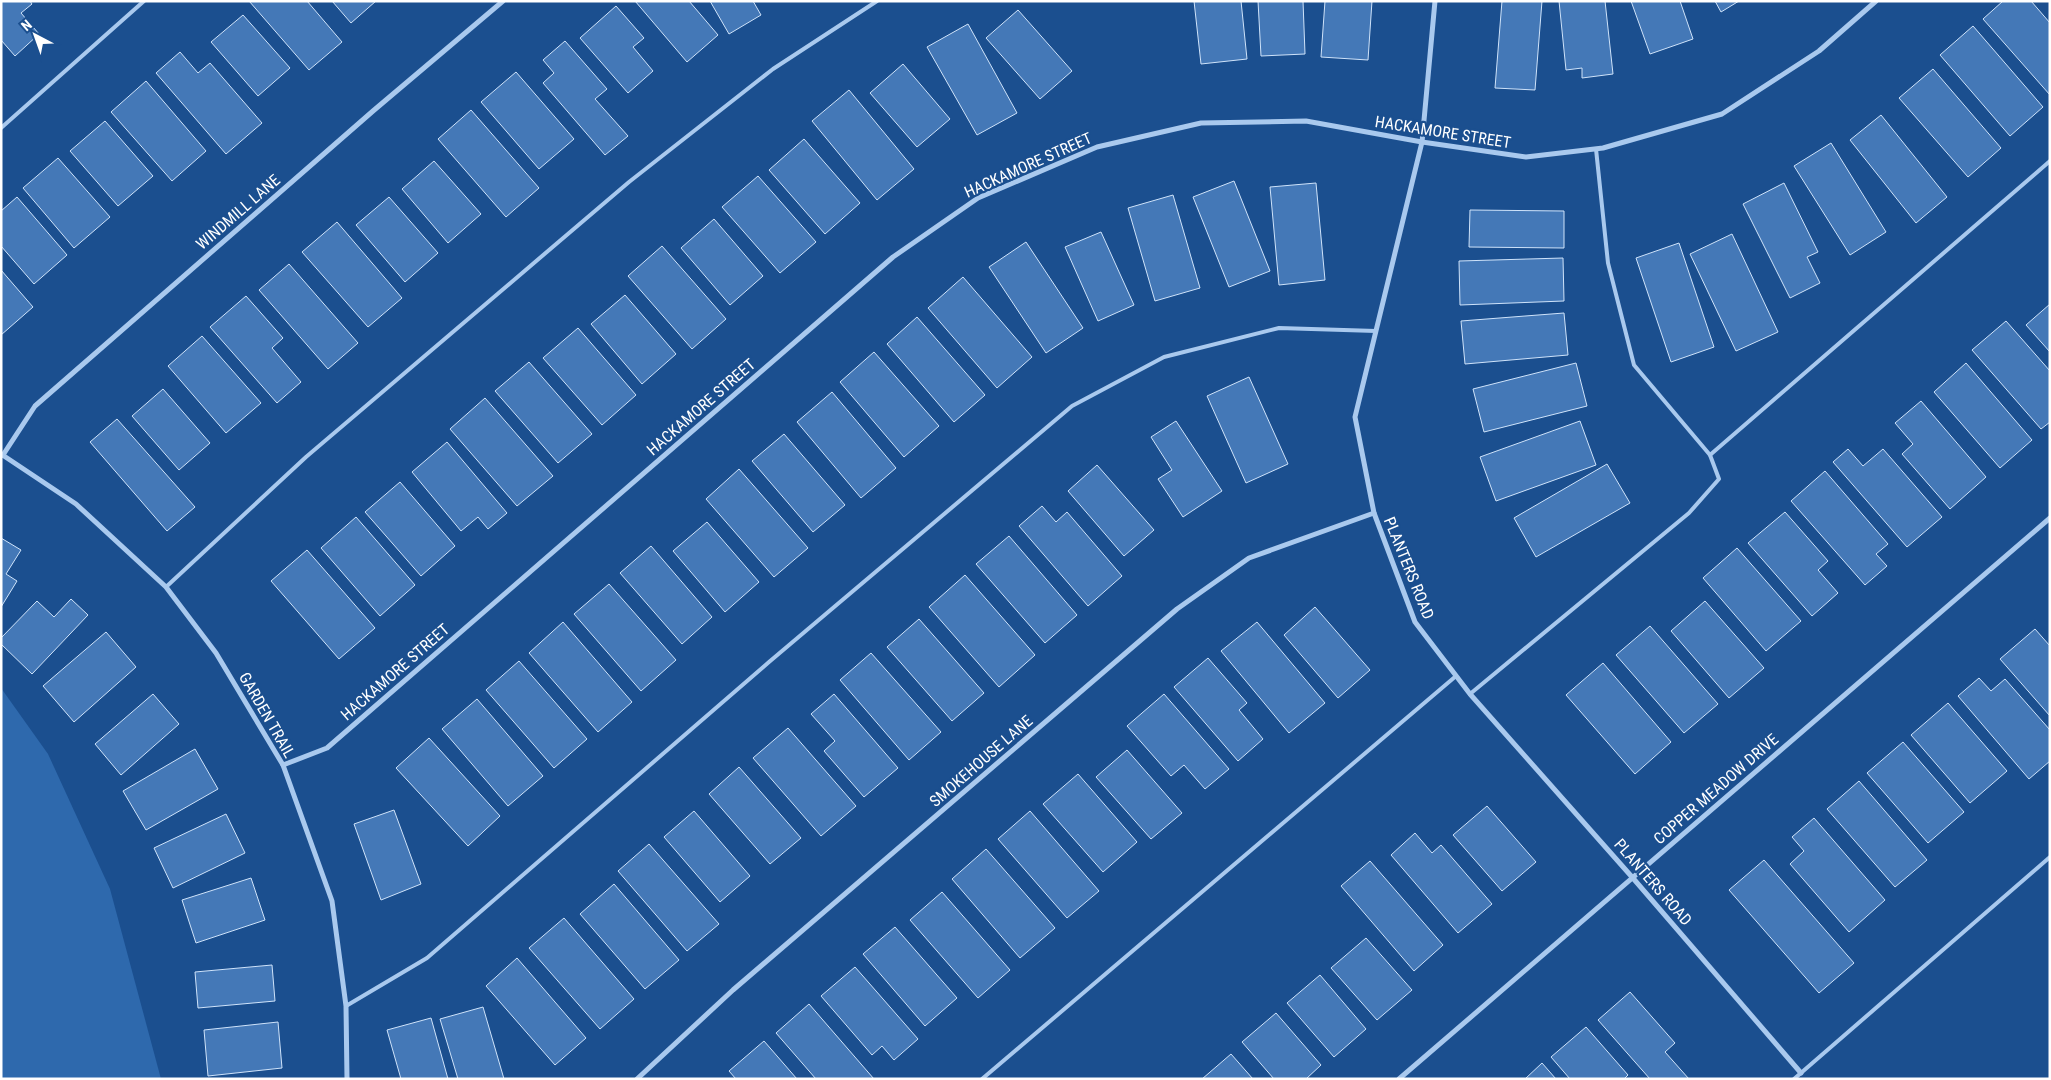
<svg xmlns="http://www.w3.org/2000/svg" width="2051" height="1080" viewBox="0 0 2051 1080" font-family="'Roboto Condensed',sans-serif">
  <rect width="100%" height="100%" fill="#1b4f8f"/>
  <path fill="#2e69ad" d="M1 688 48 754 110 889 161 1079H1Z"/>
  <g fill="#4478b7" stroke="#cfe3fa">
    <path d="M1 1H30L32 4 21 13 39 34 15 56 1 40Z"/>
    <path d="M249 1H307L342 42 309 70Z"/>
    <path d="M332 1H376L351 23Z"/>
    <path d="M635 1H689L718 35 687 62Z"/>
    <path d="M710 1H753L761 15 729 34Z"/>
    <path d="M1194 1H1241L1247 59 1201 64Z"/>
    <path d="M1258 1H1303L1305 54 1261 56Z"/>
    <path d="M1325 1H1372L1368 60 1321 57Z"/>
    <path d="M1502 1H1542L1535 90 1495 88Z"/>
    <path d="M1559 1H1605L1613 74 1582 78V68L1566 70Z"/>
    <path d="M1631 1H1680L1693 39 1650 54Z"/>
    <path d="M1715 1H1739L1721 12Z"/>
    <path d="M2003 1H2031L2050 23V95L1983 19Z"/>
    <path d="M616 6 644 38 633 47 653 71 628 93 580 38Z"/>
    <path d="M1018 10 1072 71 1040 99 986 38Z"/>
    <path d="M243 15 290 68 258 96 211 42Z"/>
    <path d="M968 24 1017 113 977 135 927 47Z"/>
    <path d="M1973 26 2043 107 2010 136 1940 55Z"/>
    <path d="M565 41 607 89 595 99 628 136 605 155 543 83 554 73 543 60Z"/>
    <path d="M180 52 198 73 210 63 262 123 226 154 156 73Z"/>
    <path d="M903 64 950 119 917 147 870 93Z"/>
    <path d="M1933 69 2001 148 1968 177 1899 98Z"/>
    <path d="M516 72 574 139 539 169 481 102Z"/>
    <path d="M146 81 206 151 172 181 111 112Z"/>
    <path d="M849 90 914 169 877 200 812 121Z"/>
    <path d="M471 110 539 188 506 217 438 139Z"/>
    <path d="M1881 115 1947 197 1916 223 1850 140Z"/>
    <path d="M105 121 153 176 118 206 70 151Z"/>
    <path d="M804 139 860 203 825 234 769 170Z"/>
    <path d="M1831 143 1886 232 1850 255 1794 166Z"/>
    <path d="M58 158 110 217 74 248 23 188Z"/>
    <path d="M434 161 481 214 448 243 402 189Z"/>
    <path d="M758 176 816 242 780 273 722 207Z"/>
    <path d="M1234 181 1270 271 1229 287 1193 197Z"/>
    <path d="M1316 183 1325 280 1279 285 1270 187Z"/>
    <path d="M1784 183 1818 252 1807 257 1820 283 1790 298 1743 204Z"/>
    <path d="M1173 195 1200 288 1155 301 1128 208Z"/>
    <path d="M17 197 67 255 34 284 1 246V211Z"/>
    <path d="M389 197 438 253 405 282 356 225Z"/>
    <path d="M1470 210 1564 211V248L1469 247Z"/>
    <path d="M714 219 763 276 730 305 681 248Z"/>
    <path d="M337 222 402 298 368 327 302 252Z"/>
    <path d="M1101 232 1134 305 1098 321 1065 247Z"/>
    <path d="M1732 234 1778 332 1736 351 1690 254Z"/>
    <path d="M1026 242 1083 328 1046 353 989 267Z"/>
    <path d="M1679 243 1714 347 1671 362 1636 258Z"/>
    <path d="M662 246 726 319 692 349 628 276Z"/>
    <path d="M1563 258 1564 301 1460 305 1459 261Z"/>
    <path d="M289 264 358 343 328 369 259 290Z"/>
    <path d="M1 270 33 307 1 335Z"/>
    <path d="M963 277 1032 357 997 388 928 308Z"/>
    <path d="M625 295 676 354 642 384 591 324Z"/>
    <path d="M246 296 283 338 272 348 301 382 277 403 210 327Z"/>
    <path d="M2050 304V352L2026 325Z"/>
    <path d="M1564 313 1568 355 1465 364 1461 321Z"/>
    <path d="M917 317 985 395 954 422 887 344Z"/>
    <path d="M2006 321 2050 371V422L2041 429 1972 350Z"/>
    <path d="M578 328 636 395 602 425 543 358Z"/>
    <path d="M202 336 261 403 226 433 168 366Z"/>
    <path d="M874 352 939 426 904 457 840 382Z"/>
    <path d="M529 362 592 434 558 463 495 391Z"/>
    <path d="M1576 363 1587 406 1484 432 1473 389Z"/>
    <path d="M1966 363 2032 440 2000 468 1934 392Z"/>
    <path d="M1249 377 1288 464 1246 483 1207 396Z"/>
    <path d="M163 389 210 443 179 470 132 416Z"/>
    <path d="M832 392 896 468 861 498 797 422Z"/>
    <path d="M485 398 553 476 517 506 450 429Z"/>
    <path d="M1921 401 1986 477 1950 509 1902 454 1913 444 1895 423Z"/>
    <path d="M117 419 195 507 167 531 90 442Z"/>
    <path d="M1176 421 1222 491 1183 517 1158 479 1172 470 1151 437Z"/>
    <path d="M1580 421 1596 465 1496 501 1480 457Z"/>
    <path d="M784 434 845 505 813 532 752 461Z"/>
    <path d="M447 442 507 513 488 529 478 517 461 531 412 472Z"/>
    <path d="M1848 449 1863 466 1883 449 1942 517 1907 547 1833 462Z"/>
    <path d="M1607 464 1630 503 1536 557 1514 518Z"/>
    <path d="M1097 465 1154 530 1124 556 1068 491Z"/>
    <path d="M739 469 808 548 774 577 706 499Z"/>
    <path d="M1825 471 1888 544 1876 554 1887 566 1865 585 1791 501Z"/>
    <path d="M400 482 455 546 421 576 365 512Z"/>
    <path d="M1042 506 1056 522 1067 512 1122 576 1088 606 1019 526Z"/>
    <path d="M1785 512 1828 561 1818 570 1838 593 1812 616 1748 543Z"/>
    <path d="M356 517 415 585 380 616 321 548Z"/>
    <path d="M707 522 759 582 725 612 673 551Z"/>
    <path d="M1009 536 1077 615 1045 643 976 564Z"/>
    <path d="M1 538 21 550 6 574 17 581 1 607Z"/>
    <path d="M651 546 712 617 682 644 620 573Z"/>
    <path d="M1737 548 1801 621 1766 651 1703 578Z"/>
    <path d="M307 550 375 628 339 659 271 581Z"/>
    <path d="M965 575 1035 655 999 687 929 607Z"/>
    <path d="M609 584 676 660 641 691 574 614Z"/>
    <path d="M71 599 88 615 32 674 1 644V638L37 601 54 617Z"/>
    <path d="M1705 601 1764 668 1729 698 1671 631Z"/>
    <path d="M1315 607 1370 670 1338 698 1284 635Z"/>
    <path d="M919 619 984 693 952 721 887 647Z"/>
    <path d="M563 622 632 702 598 732 529 653Z"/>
    <path d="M1257 622 1325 703 1289 733 1221 651Z"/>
    <path d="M1650 626 1718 704 1684 733 1616 655Z"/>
    <path d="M2035 629 2050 646V716L2000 659Z"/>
    <path d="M106 632 136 667 74 722 43 686Z"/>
    <path d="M871 653 941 732 909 760 840 680Z"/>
    <path d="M1208 658 1247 703 1239 710 1263 739 1238 761 1174 687Z"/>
    <path d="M519 661 587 739 554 768 486 690Z"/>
    <path d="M1603 663 1671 742 1635 774 1566 695Z"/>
    <path d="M1979 678 1991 691 2005 679 2050 730V761L2029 779 1958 696Z"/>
    <path d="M153 694 179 724 121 775 95 744Z"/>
    <path d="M834 694 898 768 864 797 824 751 835 741 811 714Z"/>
    <path d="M1164 694 1229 769 1205 789 1184 765 1171 776 1127 726Z"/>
    <path d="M477 699 543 776 508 806 442 729Z"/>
    <path d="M1948 703 2007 771 1970 803 1911 735Z"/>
    <path d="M788 728 856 806 821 836 753 758Z"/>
    <path d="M429 738 500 816 468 846 396 768Z"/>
    <path d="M1903 742 1964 812 1928 843 1867 773Z"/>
    <path d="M195 749 218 789 146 830 123 791Z"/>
    <path d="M1127 750 1182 813 1151 839 1096 777Z"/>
    <path d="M739 767 801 838 770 864 709 794Z"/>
    <path d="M1078 774 1137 842 1103 872 1043 804Z"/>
    <path d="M1859 781 1927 860 1895 887 1827 809Z"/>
    <path d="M1487 806 1536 862 1502 891 1453 835Z"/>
    <path d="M394 810 421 884 381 900 354 824Z"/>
    <path d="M694 811 750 876 720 902 664 837Z"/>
    <path d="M1030 811 1099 891 1067 918 998 839Z"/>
    <path d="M226 814 245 853 173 888 154 848Z"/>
    <path d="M1814 818 1885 900 1849 932 1790 864 1804 851 1792 837Z"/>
    <path d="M1415 833 1432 853 1441 845 1492 904 1458 933 1391 855Z"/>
    <path d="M649 844 719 924 687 951 618 871Z"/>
    <path d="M986 849 1055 928 1020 958 952 879Z"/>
    <path d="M1764 860 1854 963 1819 993 1729 890Z"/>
    <path d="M1370 861 1443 945 1414 971 1341 886Z"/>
    <path d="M251 878 265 920 196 943 182 900Z"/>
    <path d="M614 884 679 960 645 989 580 914Z"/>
    <path d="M942 892 1010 970 978 998 910 920Z"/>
    <path d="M564 918 634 999 600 1029 529 948Z"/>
    <path d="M895 927 957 998 925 1026 863 954Z"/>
    <path d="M1366 938 1412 990 1377 1020 1331 968Z"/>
    <path d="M517 958 586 1038 555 1065 486 986Z"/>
    <path d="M272 965 275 1001 198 1008 195 972Z"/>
    <path d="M855 967 918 1039 894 1060 882 1046 872 1055 821 996Z"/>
    <path d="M1320 975 1366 1029 1334 1057 1287 1003Z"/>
    <path d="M1630 992 1675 1043 1665 1052 1689 1079H1650L1598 1020Z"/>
    <path d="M809 1004 874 1079H816L776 1033Z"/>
    <path d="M483 1007 504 1079H458L440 1019Z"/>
    <path d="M1276 1013 1321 1065 1306 1079H1274L1242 1042Z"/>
    <path d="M431 1018 448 1079H401L387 1030Z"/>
    <path d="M278 1022 282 1068 208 1076 204 1030Z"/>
    <path d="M1586 1027 1628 1075 1624 1079H1570L1551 1057Z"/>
    <path d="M764 1041 797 1079H736L729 1071Z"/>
    <path d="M1231 1054 1253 1079H1202Z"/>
    <path d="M1542 1063 1556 1079H1525Z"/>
  </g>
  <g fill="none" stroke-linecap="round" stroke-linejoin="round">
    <g stroke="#a9c9ee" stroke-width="4">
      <path d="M1 128 144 1"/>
      <path d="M1710 455 2050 161"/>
      <path d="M166 587 306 457 629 182 773 69 877 1"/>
      <path d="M1470 694 1689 513 1719 479 1710 455 1634 365 1608 263 1596 149"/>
      <path d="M346 1006 427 958 769 662 1072 406 1164 357 1279 328 1376 331"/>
      <path d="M982 1079 1456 676"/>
      <path d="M1794 1079 2050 857"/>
    </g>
    <g stroke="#a9c9ee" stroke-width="5">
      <path d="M1435 1 1422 142 1355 417 1374 513 1415 622 1470 694 1632 877 1801 1073"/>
      <path d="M1 454 76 504 166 587 216 653 283 765 332 901 346 1006 347 1079"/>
      <path d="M3 455 35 406 373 111 503 1"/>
      <path d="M283 765 327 748 893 257 978 198 1097 147 1201 123 1306 121 1422 142 1526 157 1603 148 1722 114 1819 51 1876 1"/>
      <path d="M637 1079 733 990 1177 609 1249 558 1374 513"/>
      <path d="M1399 1079 2050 518"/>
    </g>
  </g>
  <g text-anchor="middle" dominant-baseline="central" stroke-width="4.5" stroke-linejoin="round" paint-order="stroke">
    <g font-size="16" fill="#fff" stroke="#1b4f8f">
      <text transform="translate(1443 132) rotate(9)">HACKAMORE STREET</text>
      <text transform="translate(1028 165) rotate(-24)">HACKAMORE STREET</text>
      <text transform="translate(238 212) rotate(-41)">WINDMILL LANE</text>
      <text transform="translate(701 407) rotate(-41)">HACKAMORE STREET</text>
      <text transform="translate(1409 568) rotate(68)">PLANTERS ROAD</text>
      <text transform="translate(395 672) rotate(-41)">HACKAMORE STREET</text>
      <text transform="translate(267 715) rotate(60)">GARDEN TRAIL</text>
      <text transform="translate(981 761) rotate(-41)">SMOKEHOUSE LANE</text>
      <text transform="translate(1716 789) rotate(-41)">COPPER MEADOW DRIVE</text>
      <text transform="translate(1653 882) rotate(49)">PLANTERS ROAD</text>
    </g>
  </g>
  <rect width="2051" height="1080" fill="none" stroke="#ffffff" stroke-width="5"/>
  <g transform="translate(35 35) rotate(319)" stroke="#1b4f8f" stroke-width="4" paint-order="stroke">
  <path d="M0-4L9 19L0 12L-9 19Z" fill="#ffffff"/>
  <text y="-8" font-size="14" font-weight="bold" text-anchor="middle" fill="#ffffff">N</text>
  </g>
</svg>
